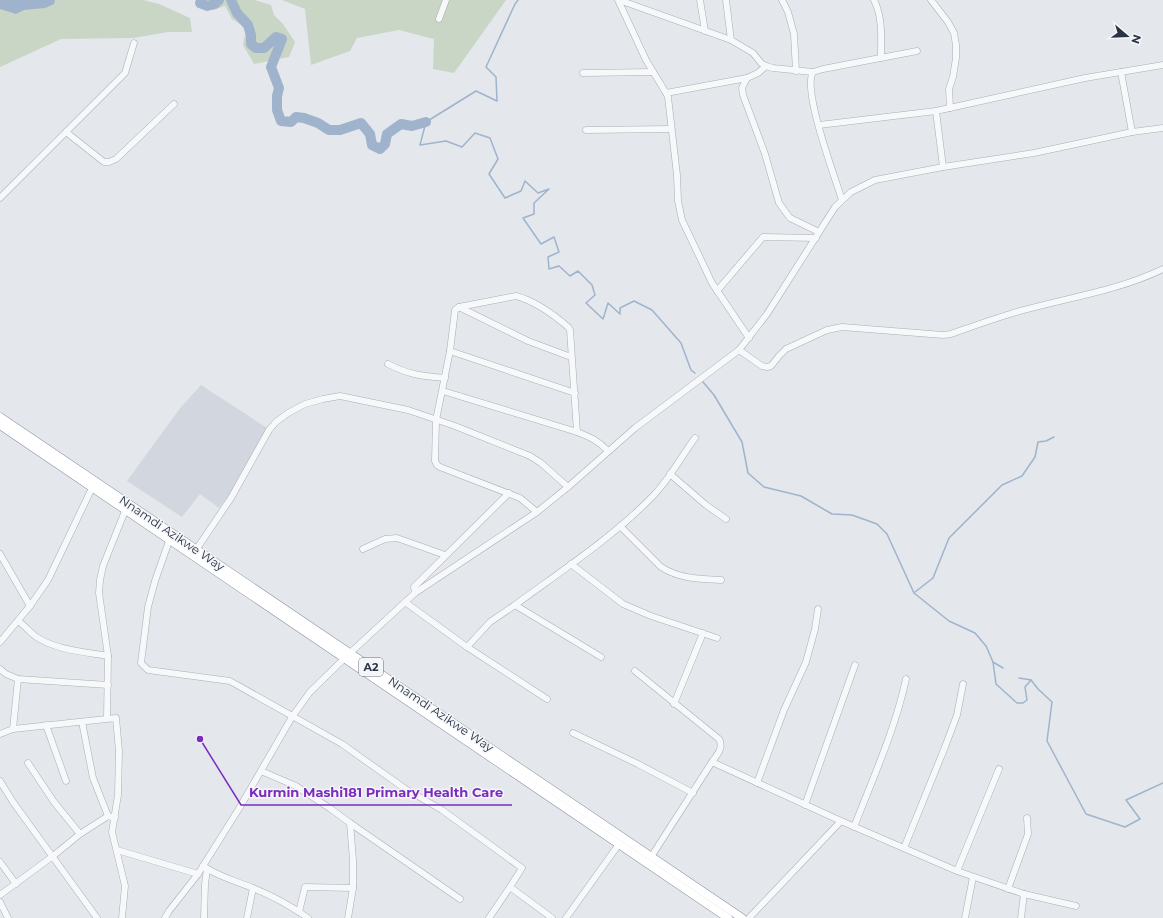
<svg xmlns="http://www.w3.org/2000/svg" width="1163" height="918" viewBox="0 0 1163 918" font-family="Montserrat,sans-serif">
  <rect width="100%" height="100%" fill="#e4e7ec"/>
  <path fill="#d2d6de" d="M201 385 267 428 238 483 219 508 200 494 182 517 127 481 181 407Z"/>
  <g fill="#c9d6c5">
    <path d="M0 0H143L159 4 190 18 192 32H168L133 38 61 39 0 67Z"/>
    <path d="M197 0H255L271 5 274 15 283 24 295 42 289 57 254 64 243 45 246 28 232 19 225 6 213 10 197 8Z"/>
    <path d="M282 0H506L454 73 433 69 434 39 399 30 357 38 350 51 311 65 305 9Z"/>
  </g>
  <path fill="#9fb4cc" d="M0 0H55L54 4 45 8 24 10 16 14 0 9Z"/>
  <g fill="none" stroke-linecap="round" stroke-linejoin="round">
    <g stroke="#9fb4cc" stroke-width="1.5">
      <path d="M518 0 515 4 486 67 496 77 497 101 476 91 426 122 420 145 446 141 462 147 475 133 490 138 498 159 489 174 505 198 521 191 525 181 538 193 549 189 534 203V214L523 218 541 244 554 237 559 252 548 257 549 269 559 266 570 276 578 271 592 285 595 295 586 303 603 319 608 303 620 314V308L634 301 652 310 681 343 691 370 695 373"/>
      <path d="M703 382 714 395 742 442 748 473 764 487 801 496 832 514 852 515 877 524 887 534 914 593 949 621 975 633 986 646 993 662 1003 668"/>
      <path d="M915 592 933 578 949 538 1002 485 1022 476 1035 457 1038 442 1046 441 1054 437"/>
      <path d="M993 662 996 684 1017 703H1023L1027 700 1025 687 1031 680"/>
      <path d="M1019 678 1031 680 1038 689 1052 702 1047 741 1086 814 1125 827 1140 819 1126 800 1163 783"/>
    </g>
    <g stroke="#9fb4cc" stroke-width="10">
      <path d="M202 0 200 3 207 6 215 4 219 0"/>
      <path d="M231 0 237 13 248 25 251 35V44L256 48H264L276 37 282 39 271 67 279 88 277 96V110L281 121 291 122 296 117 304 118 318 123 329 130H340L361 123 370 134 372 145 380 149 385 144 387 134 401 124 412 126 426 122"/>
    </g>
    <defs>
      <g id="minor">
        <path d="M618 0 646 60 666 93 668 97 677 175 678 201 682 220 712 283 749 338"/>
        <path d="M619 0 731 40 753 53 761 63 766 66 773 68 813 72 823 69 917 51"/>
        <path d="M700 0 705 31"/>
        <path d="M726 0 731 40"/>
        <path d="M782 0 788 12 794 34 796 71"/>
        <path d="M874 0C883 18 881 38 881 58"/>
        <path d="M931 0 948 22 954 33 956 45V58L953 77 949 89 950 108"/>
        <path d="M439 19 446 0"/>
        <path d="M766 66 758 73 747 78 742 88 743 95 765 154 779 203 790 218 819 232"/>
        <path d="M813 72C802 90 835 177 842 200"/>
        <path d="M1121 72 1132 132"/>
        <path d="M583 73 653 72"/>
        <path d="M666 93 747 78"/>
        <path d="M936 111 943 167"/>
        <path d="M819 125 936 111 1085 78 1163 65"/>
        <path d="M586 130 671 129"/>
        <path d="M66 132 104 162H109L116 159 174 104"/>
        <path d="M0 198 125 73 134 43"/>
        <path d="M717 291 763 237 816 238"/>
        <path d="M459 307 528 341 571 357"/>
        <path d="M739 350 762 366 767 367 771 366 779 356 786 349 827 330 842 327 943 335 951 334C971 327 990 320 1010 314 1059 299 1116 292 1163 269"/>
        <path d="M450 351 575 393"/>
        <path d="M388 364C409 375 423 376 445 378"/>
        <path d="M443 391 577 432C590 437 599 441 608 451"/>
        <path d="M670 474 706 505 726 519"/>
        <path d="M537 512 520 498 440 467 437 465 435 461 436 420 450 351 455 310 459 307 516 296C535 301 553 314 568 327L570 330 577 432"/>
        <path d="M620 526 661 567C680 579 700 579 721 580"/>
        <path d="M172 537 169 541 155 581 148 607 141 663 148 670 230 681 342 744 404 788 442 810 522 868 510 887"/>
        <path d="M363 549 385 539 397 538 445 555"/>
        <path d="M196 550 231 498 269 430 276 422 288 413 305 404 323 399 340 396 408 410 455 426 530 456 541 463 568 487"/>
        <path d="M0 554 30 606"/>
        <path d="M571 564 623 604 651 616 717 638"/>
        <path d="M415 593 414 587 509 493"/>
        <path d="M405 602 467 647 547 699"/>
        <path d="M515 605C560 572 613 537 652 497 669 480 681 457 695 438"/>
        <path d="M18 621C24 625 29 631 35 636 55 650 84 652 108 656"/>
        <path d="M0 642 30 606 48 580 92 488"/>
        <path d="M467 647 490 622 515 605 601 657"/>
        <path d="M0 669 6 674 18 679 108 685"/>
        <path d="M635 671 719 739C724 748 717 755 712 762L651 857"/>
        <path d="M674 704 703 633"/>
        <path d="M107 718 108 656 99 593 100 580 103 566 125 511"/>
        <path d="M82 722 93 778 108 816"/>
        <path d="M46 725 66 781"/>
        <path d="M13 729 18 679"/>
        <path d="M573 733 638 764 693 793"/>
        <path d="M0 734 13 729 116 718 119 751 118 795 112 832 125 886 122 918"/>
        <path d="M712 762 841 821 957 871 1024 894 1076 906"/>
        <path d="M28 763 54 802 80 834"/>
        <path d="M261 771 296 786 331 809 350 823 460 899"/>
        <path d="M0 781 13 802 97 918"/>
        <path d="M757 783 784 710 806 662 815 629 818 609"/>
        <path d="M805 805 855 665"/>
        <path d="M854 827C873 778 895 730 906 679"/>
        <path d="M904 848 945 747 957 715 963 684"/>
        <path d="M117 850 198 874"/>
        <path d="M0 862 16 884"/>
        <path d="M203 866C219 877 236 881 253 888 273 896 291 906 308 918"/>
        <path d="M957 871 999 769"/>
        <path d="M1008 889 1028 834 1027 818"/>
        <path d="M0 895 53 856 80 834 108 816 115 818"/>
        <path d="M0 902 8 918"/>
        <path d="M299 912 305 887 353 888"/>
        <path d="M165 918 169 911 198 874 240 807 292 717 310 692 350 653 415 593 537 512 568 487 635 428 739 350 767 314 835 207 851 192 875 180 943 167 1034 153 1132 132 1163 128"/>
        <path d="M204 918 205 884 207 869"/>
        <path d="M247 918 253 888"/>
        <path d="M348 918 353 888V860L350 823"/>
        <path d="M489 918 510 887 552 918"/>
        <path d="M566 918 619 844"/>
        <path d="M749 918 841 821"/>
        <path d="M965 918 973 877"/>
        <path d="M1021 918 1024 894"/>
      </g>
      <g id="highway">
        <path d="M0 417 742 918"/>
        <path d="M0 425 728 918"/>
      </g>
    </defs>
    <use href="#minor" stroke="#a9aeb7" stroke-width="7"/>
    <use href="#highway" stroke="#8b94a3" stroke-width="9"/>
    <use href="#minor" stroke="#f7f8fa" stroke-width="6"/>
    <use href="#highway" stroke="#fff" stroke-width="8"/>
  </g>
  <g text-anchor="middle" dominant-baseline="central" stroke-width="3" stroke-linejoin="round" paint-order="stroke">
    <rect fill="#f4f6f9" stroke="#676e7b" stroke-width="1" x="359" y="658" width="24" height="18" rx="3"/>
    <g font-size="11" font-weight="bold" fill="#2b3445">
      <text x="371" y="667">A2</text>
    </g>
    <g font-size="12" fill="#2b3445" stroke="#f4f6f9">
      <text transform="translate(172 533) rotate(34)">Nnamdi Azikwe Way</text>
      <text transform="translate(441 714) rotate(34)">Nnamdi Azikwe Way</text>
    </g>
  </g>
  <path fill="none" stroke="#7b2cbf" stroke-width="1.5" d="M200 739L241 805H512"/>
  <circle fill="#7b2cbf" stroke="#f4f6f9" stroke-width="1.5" cx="200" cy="739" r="4"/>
  <g font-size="13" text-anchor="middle" font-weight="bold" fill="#7b2cbf" stroke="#f4f6f9" stroke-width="3" stroke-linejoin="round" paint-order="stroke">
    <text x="376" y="797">Kurmin Mashi181 Primary Health Care</text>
  </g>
  <g transform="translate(1127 36) rotate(109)" stroke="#f4f6f9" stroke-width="3" paint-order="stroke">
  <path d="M0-3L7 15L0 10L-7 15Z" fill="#2b3445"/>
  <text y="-6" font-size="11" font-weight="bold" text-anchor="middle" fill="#2b3445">N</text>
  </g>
</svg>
